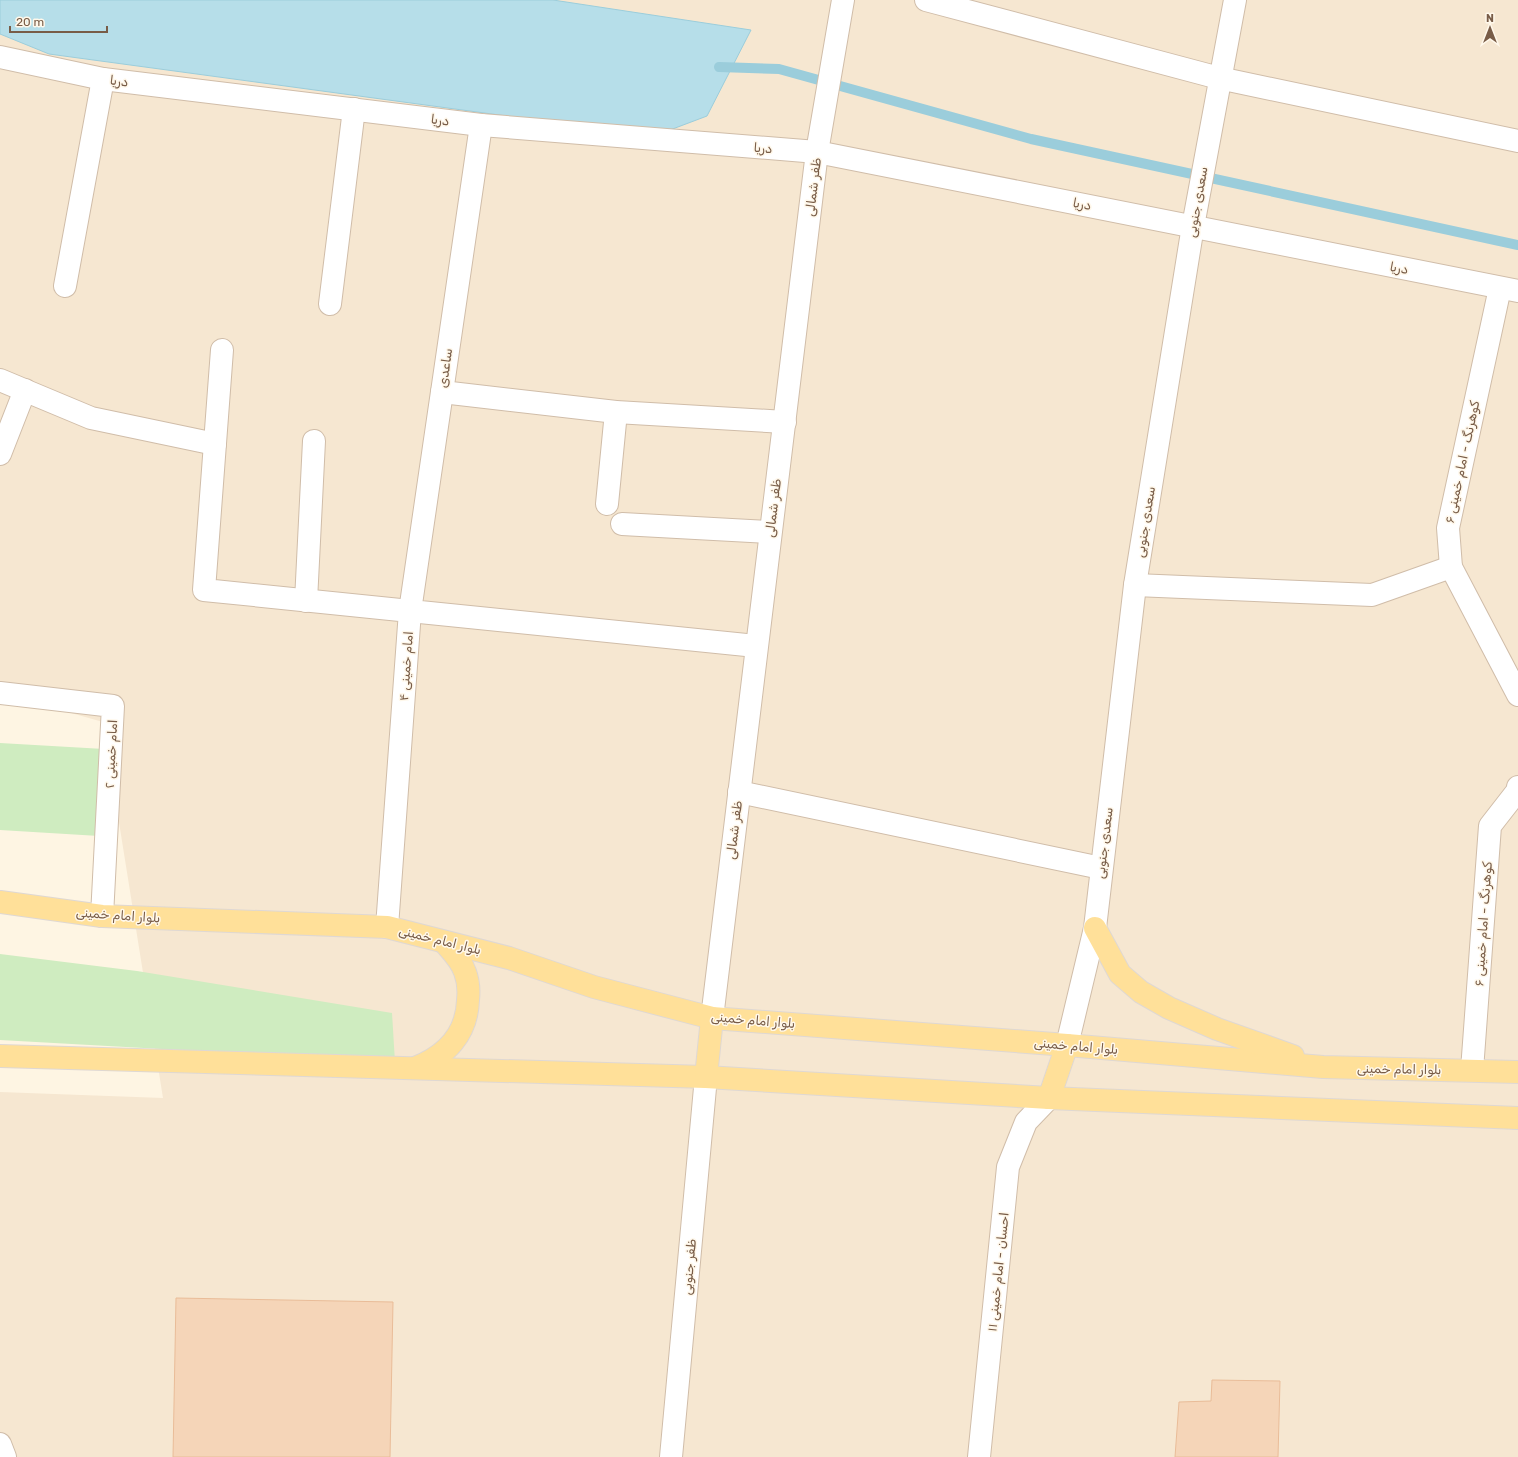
<svg xmlns="http://www.w3.org/2000/svg" width="1518" height="1457" viewBox="0 0 1518 1457" font-family="Rubik,Vazirmatn,sans-serif">
  <rect width="100%" height="100%" fill="#fef5e3"/>
  <path fill="#f6e7d1" d="M0 0H1518V1457H0V1092L163 1098 103 722 0 693Z"/>
  <g fill="#cfecc0">
    <path d="M0 743 104 749 99 836 0 830Z"/>
    <path d="M0 954 137 971 392 1013 395 1062 0 1040Z"/>
  </g>
  <path fill="#b6dee9" stroke="#9bcddb" d="M0 0H553L751 30 707 116 654 136 49 54 0 34Z"/>
  <g fill="none" stroke-linecap="round" stroke-linejoin="round">
    <path stroke="#9bcddb" stroke-width="10" d="M719 67 779 69 1031 139 1518 245"/>
  </g>
  <g fill="#f5d5b8" stroke="#e9bc98">
    <path d="M176 1298 393 1302 390 1457H173Z"/>
    <path d="M1212 1380 1280 1381 1278 1457H1175L1179 1402 1211 1401Z"/>
  </g>
  <g fill="none" stroke-linecap="round" stroke-linejoin="round">
    <defs>
      <g id="minor">
        <path d="M481 125 410 611 756 646"/>
        <path d="M65 286 103 79"/>
        <path d="M1500 288 1448 528 1451 567 1518 695"/>
        <path d="M330 304 354 109"/>
        <path d="M222 350 204 590 410 611 387 927"/>
        <path d="M0 380 91 418 215 444"/>
        <path d="M442 392 616 412 785 422"/>
        <path d="M0 454 25 390"/>
        <path d="M607 504 616 412"/>
        <path d="M622 524 770 532"/>
        <path d="M1135 585 1372 595 1451 567"/>
        <path d="M306 601 314 441"/>
        <path d="M0 693 113 706 102 916"/>
        <path d="M739 792 1101 868"/>
        <path d="M712 1018 817 152 843 0"/>
        <path d="M1472 1070 1490 826 1518 790V787"/>
        <path d="M671 1457 706 1077"/>
        <path d="M979 1457 1008 1167 1026 1122 1049 1098"/>
      </g>
      <g id="tertiary">
        <path d="M926 0 1219 78 1518 141"/>
        <path d="M0 57 103 79 481 125 817 152 1518 291"/>
        <path d="M1067 1045 1095 928 1135 585 1193 226 1235 0"/>
        <path d="M0 1444 5 1457"/>
      </g>
      <g id="primary">
        <path d="M0 902 102 916 387 927 509 958 594 987 712 1018 1067 1045 1323 1067 1518 1072"/>
        <path d="M1095 928 1120 974 1141 992 1169 1008 1217 1029 1293 1056"/>
        <path d="M0 1056 706 1077 1049 1098 1518 1118"/>
        <path d="M415 1068C446 1056 467 1034 468 1000 469 991 468 980 465 972 461 960 452 951 444 942"/>
        <path d="M706 1077 712 1018"/>
        <path d="M1049 1098 1067 1045"/>
      </g>
    </defs>
    <use href="#minor" stroke="#d0bda9" stroke-width="24"/>
    <use href="#tertiary" stroke="#d0bda9" stroke-width="24"/>
    <use href="#primary" stroke="#dfd8d3" stroke-width="24"/>
    <use href="#minor" stroke="#fff" stroke-width="22"/>
    <use href="#tertiary" stroke="#fff" stroke-width="22"/>
    <use href="#primary" stroke="#ffe099" stroke-width="22"/>
  </g>
  <g text-anchor="middle" dominant-baseline="central" stroke-width="3" stroke-linejoin="round" paint-order="stroke">
    <g font-size="13" fill="#785c47" stroke="#fff8eb">
      <text transform="translate(119 81) rotate(7)">دریا</text>
      <text transform="translate(440 120) rotate(7)">دریا</text>
      <text transform="translate(763 148) rotate(4)">دریا</text>
      <text transform="translate(813 187) rotate(-83)">ظفر شمالی</text>
      <text transform="translate(1197 202) rotate(-80)">سعدی جنوبی</text>
      <text transform="translate(1082 204) rotate(11)">دریا</text>
      <text transform="translate(1399 268) rotate(11)">دریا</text>
      <text transform="translate(445 368) rotate(-82)">ساعدی</text>
      <text transform="translate(1462 462) rotate(-78)">کوهرنگ - امام خمینی ۶</text>
      <text transform="translate(773 508) rotate(-83)">ظفر شمالی</text>
      <text transform="translate(1145 522) rotate(-81)">سعدی جنوبی</text>
      <text transform="translate(406 666) rotate(-86)">امام خمینی ۴</text>
      <text transform="translate(111 754) rotate(-87)">امام خمینی ۲</text>
      <text transform="translate(734 830) rotate(-83)">ظفر شمالی</text>
      <text transform="translate(1104 843) rotate(-83)">سعدی جنوبی</text>
      <text transform="translate(118 915) rotate(4)">بلوار امام خمینی</text>
      <text transform="translate(1483 924) rotate(-86)">کوهرنگ - امام خمینی ۶</text>
      <text transform="translate(440 940) rotate(14)">بلوار امام خمینی</text>
      <text transform="translate(753 1020) rotate(5)">بلوار امام خمینی</text>
      <text transform="translate(1076 1046) rotate(5)">بلوار امام خمینی</text>
      <text transform="translate(1399 1069) rotate(1)">بلوار امام خمینی</text>
      <text transform="translate(689 1267) rotate(-85)">ظفر جنوبی</text>
      <text transform="translate(998 1272) rotate(-84)">احسان - امام خمینی ۱۱</text>
    </g>
  </g>
  <g transform="translate(1490 28)" stroke="#fff8eb" stroke-width="3" paint-order="stroke">
  <path d="M0-3L7 15L0 10L-7 15Z" fill="#785c47"/>
  <text y="-6" font-size="11" font-weight="bold" text-anchor="middle" fill="#785c47">N</text>
  </g>
  <path d="M10 26v6h97v-6" fill="none" stroke="#785c47" stroke-width="2"/>
  <text x="16" y="26" font-size="12" fill="#785c47" stroke="#fff8eb" stroke-width="3" paint-order="stroke">20 m</text>
</svg>
